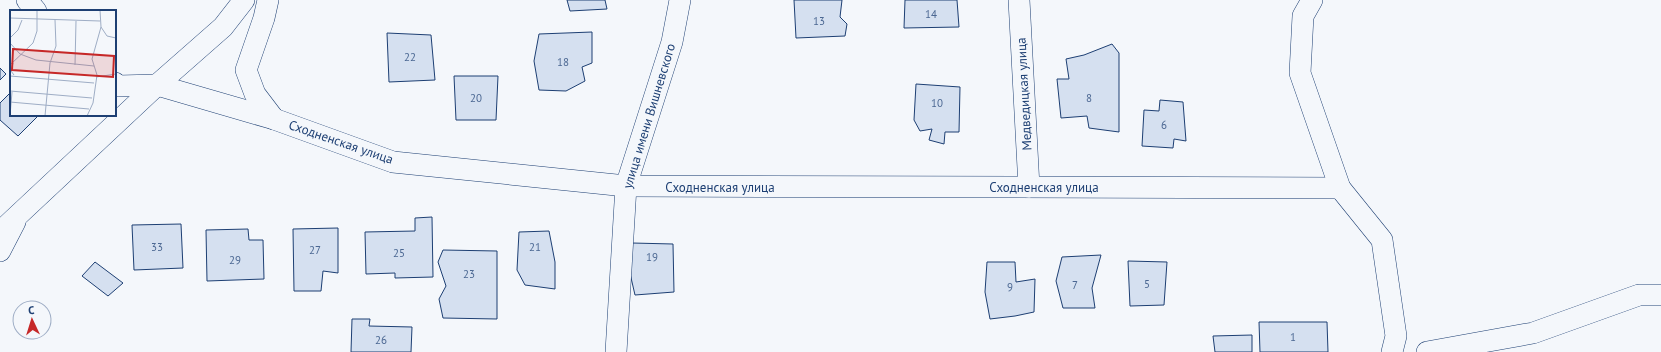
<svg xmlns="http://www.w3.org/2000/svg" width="1661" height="352" viewBox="0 0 1661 352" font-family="'PT Sans',sans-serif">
  <rect width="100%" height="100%" fill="#f4f7fb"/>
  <g fill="#d5e0f0" stroke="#1d3f73">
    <path d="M567 0H605L607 9 570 11Z"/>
    <path d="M794 0H842L840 17 847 24 845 36 796 38Z"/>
    <path d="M905 0H957L959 27 904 28Z"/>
    <path d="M592 32V63L582 67 585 81 566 91 539 90 534 61 539 34Z"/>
    <path d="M387 33 431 35 435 80 389 82Z"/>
    <path d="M1112 44 1119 53V132L1089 128 1087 116 1061 118 1057 79H1069L1066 59 1084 55Z"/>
    <path d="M0 68 6 74 0 80Z"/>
    <path d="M454 76H498L496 120H456Z"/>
    <path d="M916 84 960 87 959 132H945L944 144 929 140 932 129 920 131 914 120Z"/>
    <path d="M11 92V115H39L18 136 0 120V103Z"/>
    <path d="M1160 100 1183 102 1186 141 1174 139 1173 148 1142 146 1144 110 1159 111Z"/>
    <path d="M432 217 433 277 395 278V273L366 274 365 232 415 231V218Z"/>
    <path d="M181 224 183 268 134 270 132 225Z"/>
    <path d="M338 228V273L323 271 321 291H294L293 229Z"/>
    <path d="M248 229 249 240H263L264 279 207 281 206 230Z"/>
    <path d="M549 231 555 262V289L525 285 517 270 519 232Z"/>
    <path d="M632 243 673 244 674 292 635 295 629 269Z"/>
    <path d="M443 250 497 251V319L443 318 439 299 446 286 438 262Z"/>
    <path d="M1101 255 1092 288 1095 308H1063L1056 281 1062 257Z"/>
    <path d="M1128 261 1167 262 1164 305 1130 306Z"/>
    <path d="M95 262 123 283 108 296 82 276Z"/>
    <path d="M987 262H1015L1016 282 1035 279 1034 312 1015 316 990 319 985 292Z"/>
    <path d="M352 319H370L369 326 412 327 411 352H351Z"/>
    <path d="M1259 322H1327L1328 352H1260Z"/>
    <path d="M1252 335V352H1215L1213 336Z"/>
  </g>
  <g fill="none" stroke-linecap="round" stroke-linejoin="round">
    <defs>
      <g id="street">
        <path d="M27 0 36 11"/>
        <path d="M268 0 264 18 246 70 255 94 274 119"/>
        <path d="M1019 0 1029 187"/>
        <path d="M1312 0 1303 16 1300 73 1340 188 1382 240 1396 336 1392 352"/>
        <path d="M115 83 118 86 157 85 274 119 393 162 626 186 1340 188"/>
        <path d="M0 232 157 85 223 27 244 0"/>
        <path d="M0 251 15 222"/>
        <path d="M616 352 626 186 672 42 680 0"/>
        <path d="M1427 352 1533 333 1639 295H1661"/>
      </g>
    </defs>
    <use href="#street" stroke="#1d3f73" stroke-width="22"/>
    <use href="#street" stroke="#f4f7fb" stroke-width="21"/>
  </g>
  <g text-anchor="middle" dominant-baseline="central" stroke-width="3" stroke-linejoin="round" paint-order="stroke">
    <g font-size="11" fill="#4b6792">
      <text x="931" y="14">14</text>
      <text x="819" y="21">13</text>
      <text x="410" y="57">22</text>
      <text x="563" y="62">18</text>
      <text x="476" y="98">20</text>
      <text x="1089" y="98">8</text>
      <text x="937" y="103">10</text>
      <text x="1164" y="125">6</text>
      <text x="157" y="247">33</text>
      <text x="535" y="247">21</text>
      <text x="315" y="250">27</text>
      <text x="399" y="253">25</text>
      <text x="652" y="257">19</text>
      <text x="235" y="260">29</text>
      <text x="469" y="274">23</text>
      <text x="1147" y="284">5</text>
      <text x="1075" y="285">7</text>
      <text x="1010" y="287">9</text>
      <text x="1293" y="337">1</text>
      <text x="381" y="340">26</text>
    </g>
    <g font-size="13" fill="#1d3f73" stroke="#f4f7fb">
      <text transform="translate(1024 94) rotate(-93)">Медведицкая улица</text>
      <text transform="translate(649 116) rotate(-73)">улица имени Вишневского</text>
      <text transform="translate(341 142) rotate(19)">Сходненская улица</text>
      <text x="720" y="187">Сходненская улица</text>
      <text x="1044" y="187">Сходненская улица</text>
    </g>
  </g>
  <g transform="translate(10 10)">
    <rect width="106" height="106" fill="#f4f7fb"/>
    <path fill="none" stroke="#9eadc5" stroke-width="1" d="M0 8 90 11M91 17 97 26 106 28M0 28 8 20 12 10M0 33 10 44 26 50 84 56M3 53 1 61 4 65M0 55 23 33 27 21V0M65 55 66 11M0 66 84 73M86 67 106 64M0 81 82 88M0 92 79 99M0 106 2 82M35 106 40 53 46 36 45 10M77 106 83 93 87 65 82 49 91 17 90 0"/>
    <path fill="#c62828" fill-opacity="0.15" stroke="#c62828" stroke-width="2" d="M3 39 104 46 103 67 2 60Z"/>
    <rect width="106" height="106" fill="none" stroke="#1d3f73" stroke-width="2"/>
  </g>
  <g transform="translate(32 320) rotate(356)"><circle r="19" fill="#f4f7fb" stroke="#9eadc5"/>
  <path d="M0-3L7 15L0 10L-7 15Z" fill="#c62828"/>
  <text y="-6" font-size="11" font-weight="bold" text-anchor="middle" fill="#1d3f73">С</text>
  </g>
</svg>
